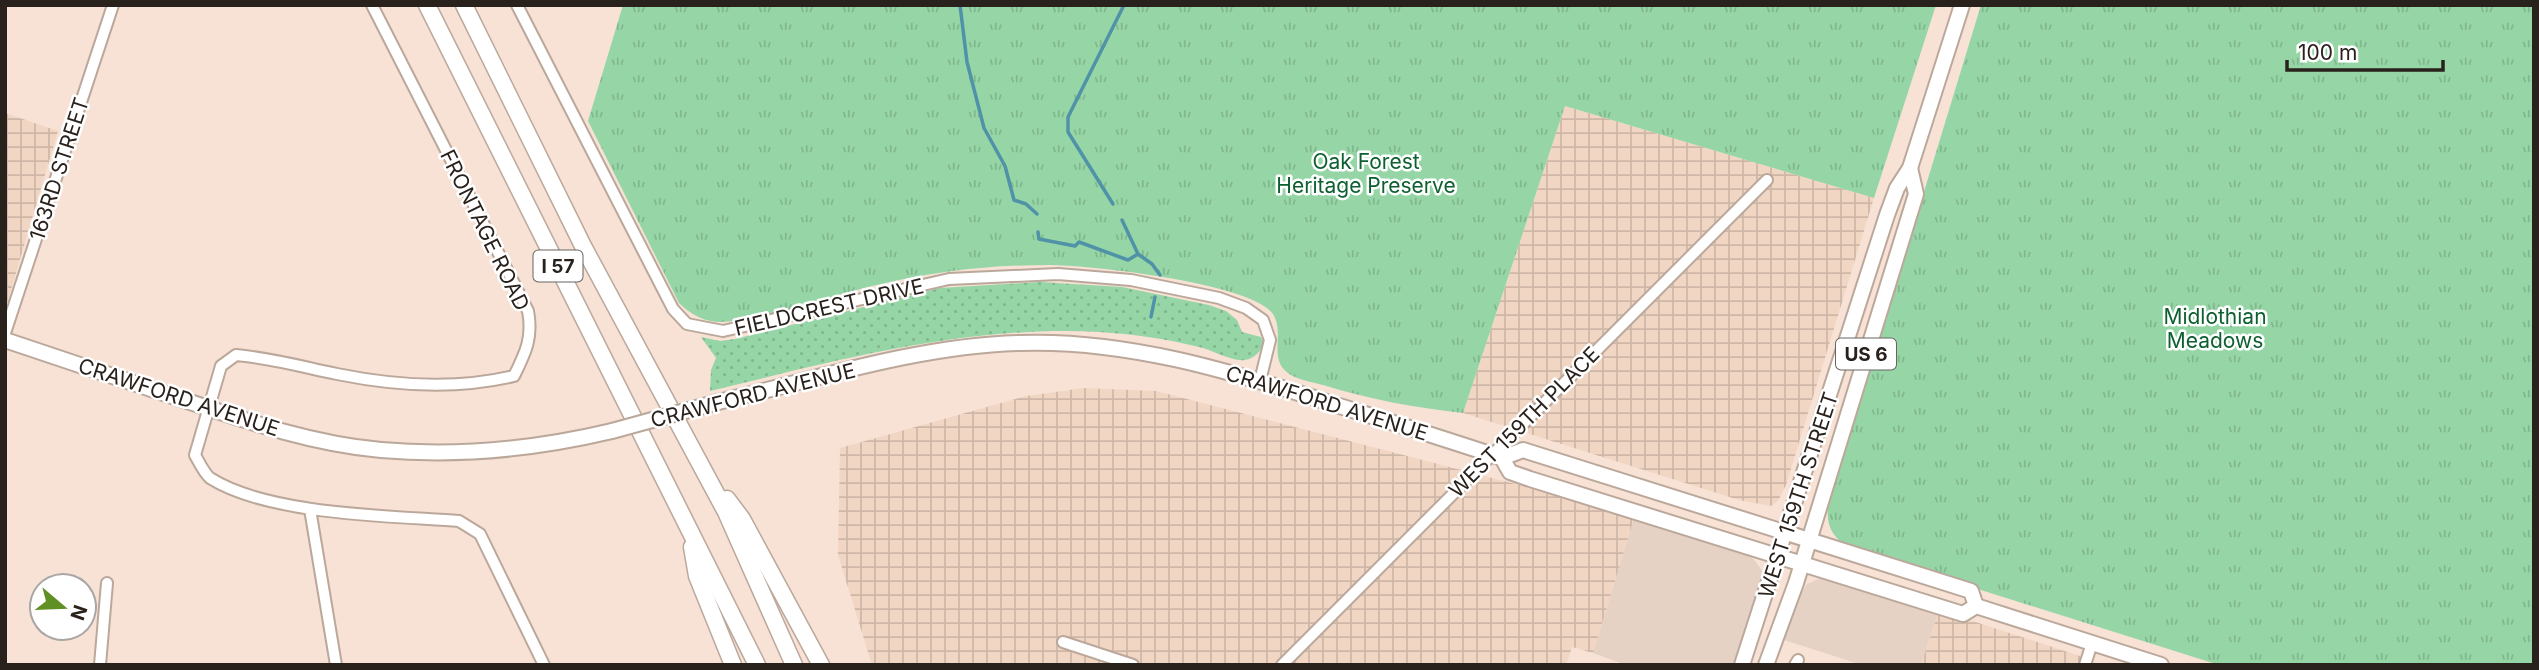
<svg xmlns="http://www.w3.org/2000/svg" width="2539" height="670" viewBox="0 0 2539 670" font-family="Inter,sans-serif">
  <defs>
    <pattern id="industrial-grid" width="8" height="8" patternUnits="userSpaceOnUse" patternTransform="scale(1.75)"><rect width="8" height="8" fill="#f1d6c4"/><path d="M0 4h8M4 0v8" fill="none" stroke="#cfb7a8"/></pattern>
    <pattern id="grass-dots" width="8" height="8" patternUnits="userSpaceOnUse" patternTransform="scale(1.75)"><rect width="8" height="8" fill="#96d6a6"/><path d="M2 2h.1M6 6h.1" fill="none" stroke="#81b78e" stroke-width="1.8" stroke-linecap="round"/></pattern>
    <pattern id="park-tufts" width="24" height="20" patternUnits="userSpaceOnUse" patternTransform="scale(1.75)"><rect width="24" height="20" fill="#96d6a6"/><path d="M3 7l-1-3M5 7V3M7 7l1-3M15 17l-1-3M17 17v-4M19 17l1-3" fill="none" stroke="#81b78e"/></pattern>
  </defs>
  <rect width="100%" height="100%" fill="#f7e2d5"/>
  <g fill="#e6d1c5">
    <path d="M1635 515 1749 553 1763 572V591L1738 665H1626L1593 653Z"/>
    <path d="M1825 576 1939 610 1921 665H1862L1781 639 1793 605 1807 584Z"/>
  </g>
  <g fill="url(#industrial-grid)">
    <path d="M1565 106 1874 198 1786 485 1778 501 1771 506 1739 500 1463 413Z"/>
    <path d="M5 113 58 131 5 310Z"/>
    <path d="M1084 388 1156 391 1635 515 1593 653 1572 647 1566 665H872L838 555 840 448 1026 396Z"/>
    <path d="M1939 610 2083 657 2081 665H1921Z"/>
  </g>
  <path fill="url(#grass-dots)" d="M1040 282 1122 287 1209 305 1226 311 1237 320 1242 332 1261 337 1264 343C1261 351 1254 359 1245 360 1232 362 1213 350 1199 347 1167 339 1133 334 1099 332 966 325 839 360 710 391L711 370 716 358 701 337 720 341 735 339 940 288Z"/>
  <g fill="url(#park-tufts)">
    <path d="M623 5H1936L1874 198 1565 106 1463 413C1413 407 1371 400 1323 385 1312 382 1297 380 1288 373 1268 359 1285 333 1273 314 1252 283 1089 265 1049 265 992 265 936 271 881 284 834 294 768 320 721 322 705 322 691 315 679 303L588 121Z"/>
    <path d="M1981 5H2534V665H2219L1854 550C1834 539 1826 529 1828 506Z"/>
  </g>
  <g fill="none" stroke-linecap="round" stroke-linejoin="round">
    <g stroke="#5092a8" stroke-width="3.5">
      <path d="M960 5 967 62 984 128 1005 166 1014 200 1026 204 1037 214"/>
      <path d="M1113 204 1068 132V117L1124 5"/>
      <path d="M1122 220 1138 254 1152 264 1160 275"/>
      <path d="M1038 232 1039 239 1075 246 1079 242 1128 260 1138 254"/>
      <path d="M1151 317 1155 297"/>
    </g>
    <defs>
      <g id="minor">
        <path d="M372 5 528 311C533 337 526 352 514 376 456 390 396 386 337 374 303 367 271 358 236 355L221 366 195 455C199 462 204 473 210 478 268 515 391 516 459 521L480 534 544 665"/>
        <path d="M517 5 673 309 687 324 723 331 949 279 1058 274 1131 280 1219 298 1246 308 1263 320 1270 340 1260 381"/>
        <path d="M5 333 113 5"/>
        <path d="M310 509 336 665"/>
        <path d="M1063 642 1133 665"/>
        <path d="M100 665 107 583"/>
        <path d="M1282 665 1767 180"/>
        <path d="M1795 665 1798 660"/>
        <path d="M2085 665 2092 643"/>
      </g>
      <g id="major">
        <path d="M5 340C64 360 122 379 181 399 246 421 312 444 381 450 460 457 536 449 612 431"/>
        <path d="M718 402C817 379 917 346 1019 343 1125 339 1230 371 1330 403 1387 421 1445 439 1502 458L1523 450 1971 591 1976 606"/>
        <path d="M1502 458 1510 472 1530 479 1963 614 1976 606 2161 665"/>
        <path d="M1742 665 1887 215 1897 188 1910 168 1962 5"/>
        <path d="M1766 665 1796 583 1916 194 1910 168"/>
      </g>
      <g id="highway">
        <path d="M427 5 757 665"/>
        <path d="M464 5 583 246 726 512 794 665"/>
        <path d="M727 499 742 519 821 665"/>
        <path d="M692 547 697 576 733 665"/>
      </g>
    </defs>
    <use href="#minor" stroke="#bba89b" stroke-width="14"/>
    <use href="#major" stroke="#bba89b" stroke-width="18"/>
    <use href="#highway" stroke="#bba89b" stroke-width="19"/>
    <use href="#minor" stroke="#fff" stroke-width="10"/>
    <use href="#major" stroke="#fff" stroke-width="14"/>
    <use href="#highway" stroke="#fff" stroke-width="16"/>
    <defs>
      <path id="major-bridge" d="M612 431 718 402"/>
    </defs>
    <use href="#major-bridge" stroke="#bba89b" stroke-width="18" stroke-linecap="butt"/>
    <use href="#major-bridge" stroke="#fff" stroke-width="14"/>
  </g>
  <g text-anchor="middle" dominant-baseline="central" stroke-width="5" stroke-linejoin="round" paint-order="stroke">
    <g fill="#fff" stroke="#696460" stroke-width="2">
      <rect x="533.5" y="250.5" width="49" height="31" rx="5"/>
      <rect x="1836" y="338.5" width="60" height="31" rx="5"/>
    </g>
    <g font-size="19" font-weight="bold" fill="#29211c">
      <text x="558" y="266">I 57</text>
      <text x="1866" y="354">US 6</text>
    </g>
    <g font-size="21" fill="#0e6030" stroke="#fff">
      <text x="1366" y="161">Oak Forest<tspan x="1366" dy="24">Heritage Preserve</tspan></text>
      <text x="2215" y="316">Midlothian<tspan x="2215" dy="24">Meadows</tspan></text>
    </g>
    <g font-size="21" fill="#29211c" stroke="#fff">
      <text transform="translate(59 169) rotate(-72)">163RD STREET</text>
      <text transform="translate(485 230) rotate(64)">FRONTAGE ROAD</text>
      <text transform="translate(829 307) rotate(-13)">FIELDCREST DRIVE</text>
      <text transform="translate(753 395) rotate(-14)">CRAWFORD AVENUE</text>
      <text transform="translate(179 397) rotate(18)">CRAWFORD AVENUE</text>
      <text transform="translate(1327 403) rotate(17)">CRAWFORD AVENUE</text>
      <text transform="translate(1524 422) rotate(-45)">WEST 159TH PLACE</text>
      <text transform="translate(1798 495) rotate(-72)">WEST 159TH STREET</text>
    </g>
  </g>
  <rect width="2539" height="670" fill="none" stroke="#29211c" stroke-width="14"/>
  <g transform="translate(63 607) rotate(109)"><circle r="33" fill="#ffffff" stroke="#a9a6a4" stroke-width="2"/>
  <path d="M0-5L12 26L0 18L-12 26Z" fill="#608f23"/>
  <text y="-10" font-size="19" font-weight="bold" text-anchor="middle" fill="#29211c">N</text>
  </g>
  <path d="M2287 60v10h156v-10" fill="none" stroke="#29211c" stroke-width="3.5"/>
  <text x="2298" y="60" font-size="21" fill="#29211c" stroke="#ffffff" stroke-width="5" paint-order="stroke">100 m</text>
</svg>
